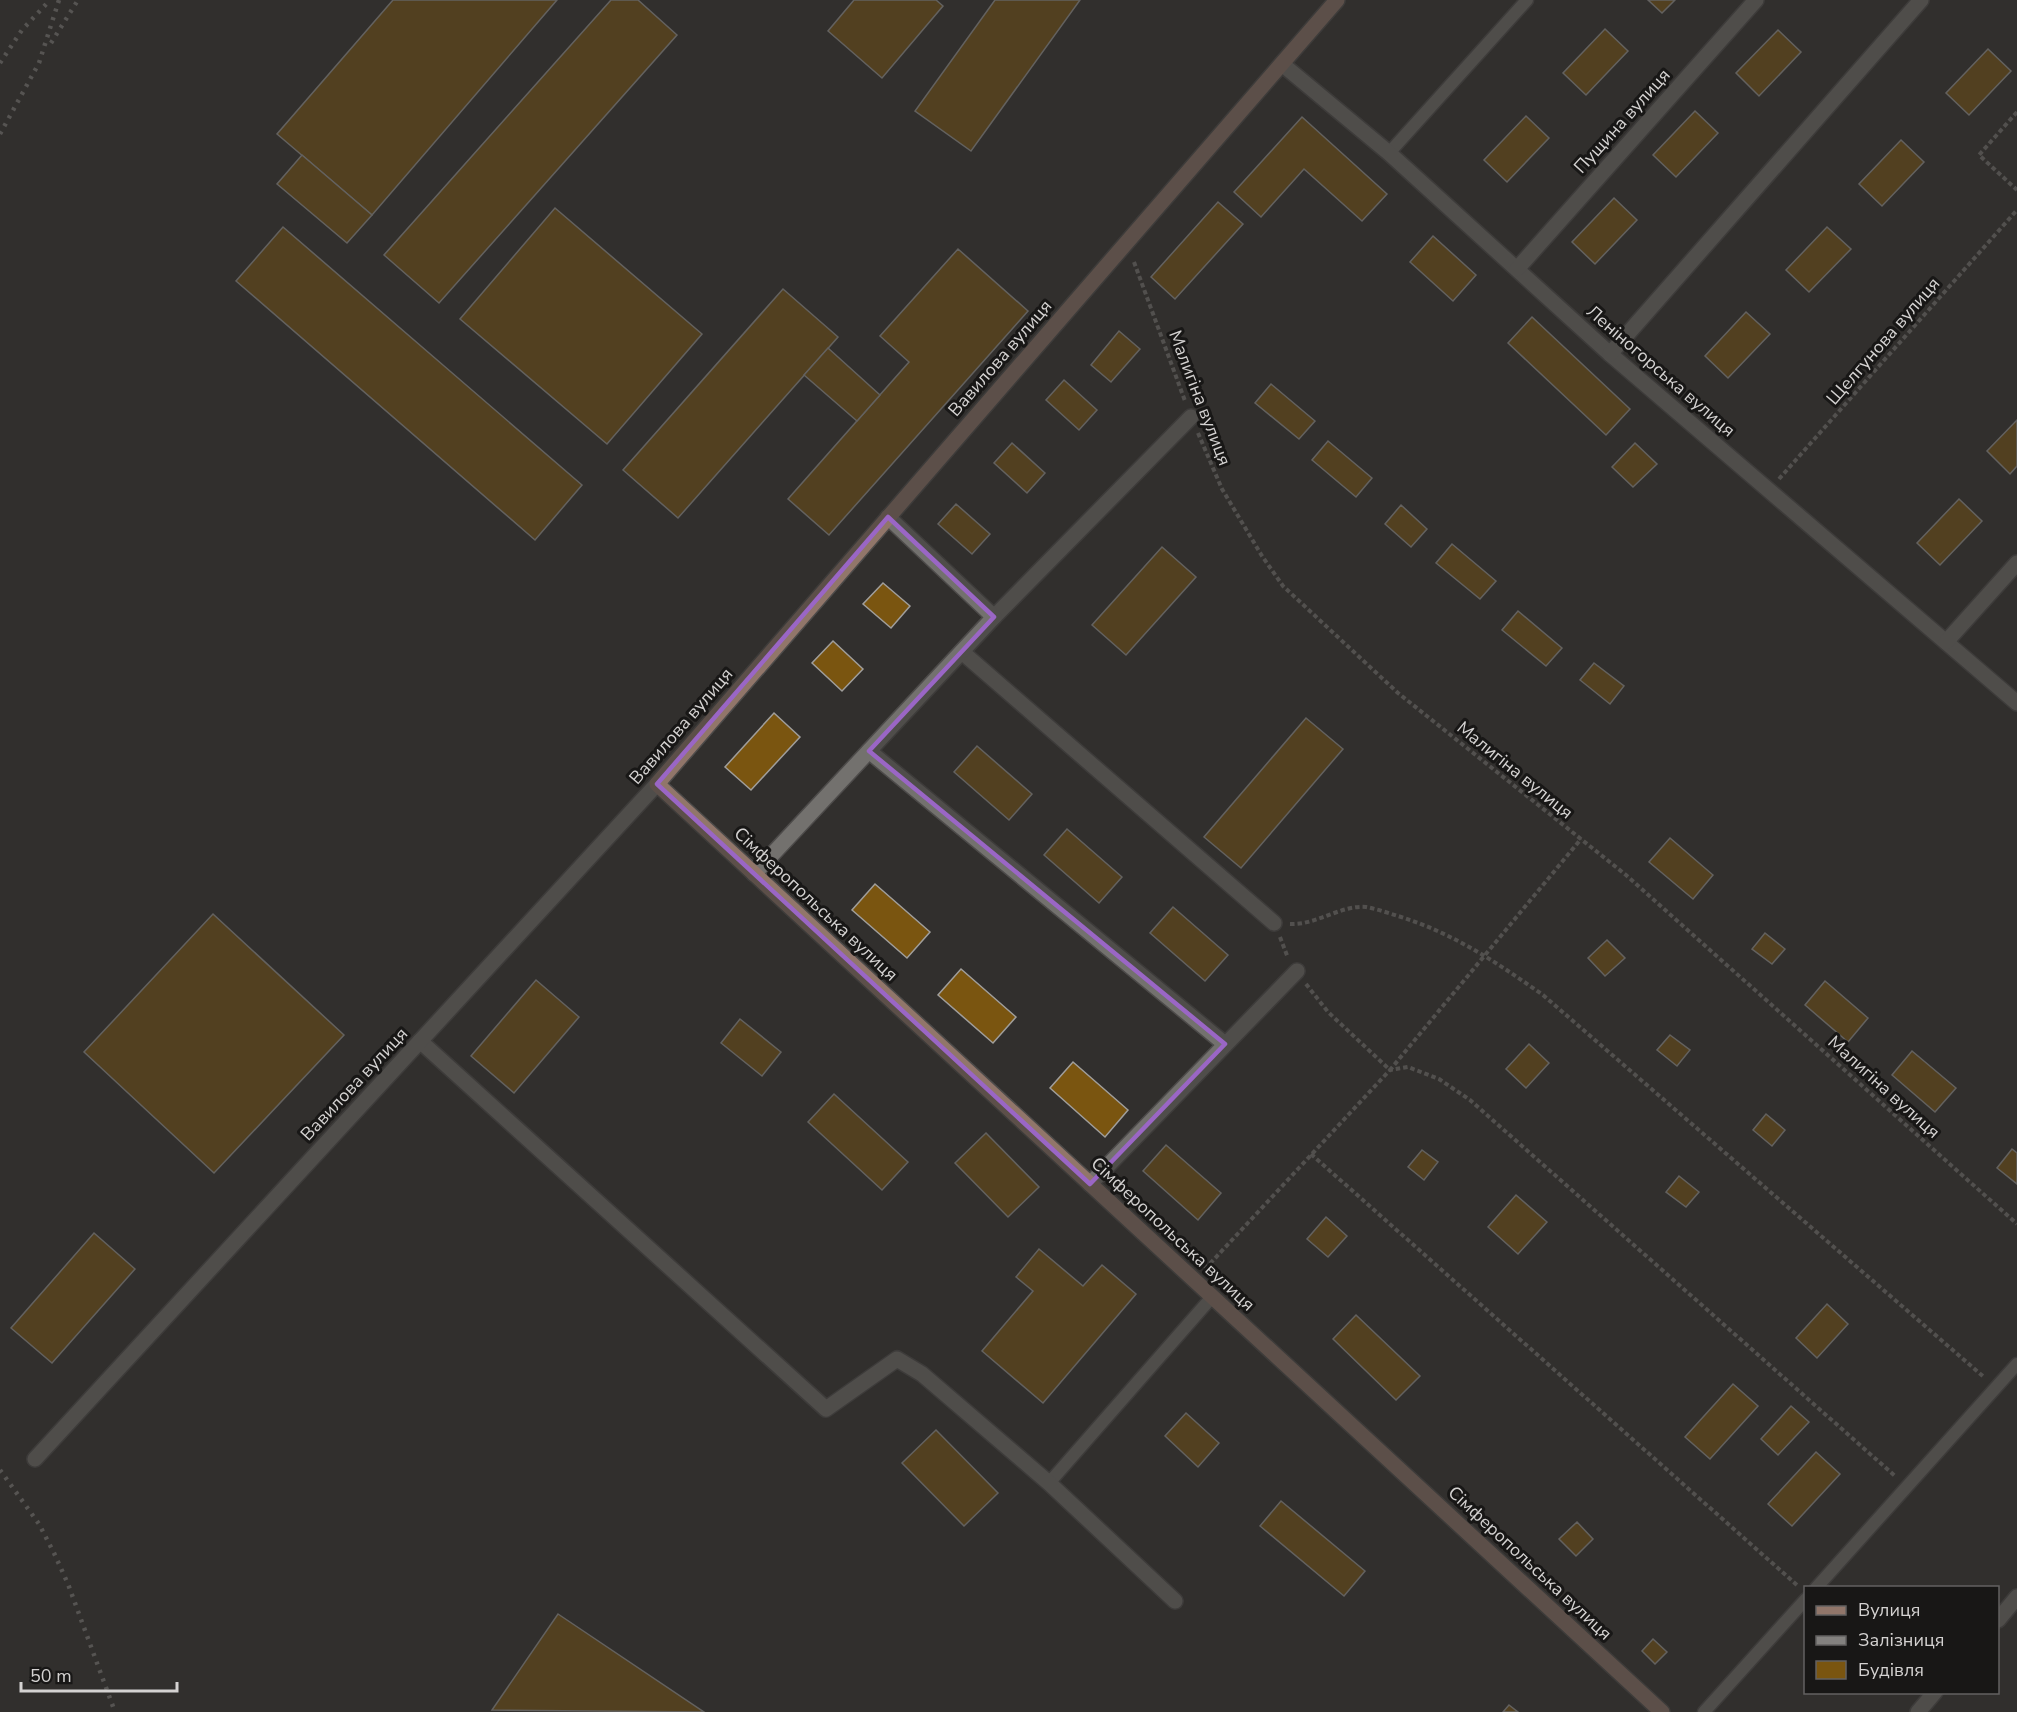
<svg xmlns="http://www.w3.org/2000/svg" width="2017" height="1712" viewBox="0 0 2017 1712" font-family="'Nunito Sans',sans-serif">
  <rect width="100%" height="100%" fill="#312f2d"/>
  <g fill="#7a5510" stroke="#a09e9b" stroke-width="1.5">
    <path d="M393 0H557L372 215 277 134Z"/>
    <path d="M611 0H638L677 35 439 303 384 255Z"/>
    <path d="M854 0H936L943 6 882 78 828 31Z"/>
    <path d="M995 0H1080L971 151 915 111Z"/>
    <path d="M1648 0H1675L1662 13Z"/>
    <path d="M1605 29 1628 51 1586 95 1563 73Z"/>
    <path d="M1778 30 1801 52 1759 96 1736 73Z"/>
    <path d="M1988 49 2011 71 1969 115 1946 93Z"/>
    <path d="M1695 111 1718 133 1676 177 1653 155Z"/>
    <path d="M1526 116 1549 138 1507 182 1484 160Z"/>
    <path d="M1302 117 1387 194 1362 221 1304 169 1261 217 1234 192Z"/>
    <path d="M1901 140 1924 162 1882 206 1859 184Z"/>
    <path d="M302 155 372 215 347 243 277 184Z"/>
    <path d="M1614 198 1637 220 1595 264 1572 242Z"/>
    <path d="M1218 202 1243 224 1175 299 1151 277Z"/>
    <path d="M555 208 702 334 607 444 460 319Z"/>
    <path d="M283 227 582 485 535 540 236 281Z"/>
    <path d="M1827 227 1851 249 1809 292 1786 270Z"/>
    <path d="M1433 236 1476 275 1453 301 1410 262Z"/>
    <path d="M958 249 1028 311 829 535 788 499 909 362 880 336Z"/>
    <path d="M783 289 838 337 678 518 623 470Z"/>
    <path d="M1746 312 1770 334 1728 378 1705 356Z"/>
    <path d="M1532 317 1630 409 1606 435 1508 343Z"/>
    <path d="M1119 331 1140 349 1111 382 1091 365Z"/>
    <path d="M828 348 880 395 857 421 804 375Z"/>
    <path d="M1064 380 1097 410 1079 430 1046 400Z"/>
    <path d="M1271 384 1315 421 1299 439 1255 403Z"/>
    <path d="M2017 420V466L2010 474 1987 451Z"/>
    <path d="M1328 441 1372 478 1356 497 1312 460Z"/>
    <path d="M1012 443 1045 473 1027 493 994 463Z"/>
    <path d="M1635 443 1657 464 1633 487 1612 467Z"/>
    <path d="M1959 499 1982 521 1940 565 1917 543Z"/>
    <path d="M956 504 990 534 972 554 938 524Z"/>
    <path d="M1401 505 1427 529 1411 547 1385 524Z"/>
    <path d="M1452 544 1496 581 1480 599 1436 563Z"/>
    <path d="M1162 547 1196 577 1126 655 1092 625Z"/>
    <path d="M883 583 910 606 891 628 863 604Z"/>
    <path d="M1518 611 1562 648 1546 666 1502 630Z"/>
    <path d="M833 641 863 669 842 691 812 663Z"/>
    <path d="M1594 663 1624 686 1610 704 1580 680Z"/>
    <path d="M774 713 800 737 751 790 725 767Z"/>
    <path d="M1306 718 1343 749 1241 868 1204 837Z"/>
    <path d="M977 746 1032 794 1009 820 954 772Z"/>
    <path d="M1067 829 1122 877 1099 903 1044 855Z"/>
    <path d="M1670 838 1713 875 1693 899 1649 862Z"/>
    <path d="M875 884 930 932 907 958 852 910Z"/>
    <path d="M1173 907 1228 955 1205 981 1150 933Z"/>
    <path d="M213 914 344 1035 214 1173 84 1052Z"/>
    <path d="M1765 933 1785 949 1772 964 1752 949Z"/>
    <path d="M1607 940 1625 958 1605 976 1588 958Z"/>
    <path d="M961 969 1016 1017 993 1043 938 995Z"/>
    <path d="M536 980 579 1017 514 1093 471 1056Z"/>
    <path d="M1825 981 1868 1018 1848 1042 1805 1005Z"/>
    <path d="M740 1019 781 1052 762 1076 721 1043Z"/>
    <path d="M1670 1035 1690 1050 1677 1066 1657 1050Z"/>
    <path d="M1529 1044 1549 1063 1526 1088 1506 1069Z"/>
    <path d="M1912 1051 1956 1088 1935 1112 1892 1075Z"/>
    <path d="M1073 1062 1128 1110 1105 1137 1050 1088Z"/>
    <path d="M834 1094 908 1162 882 1190 808 1122Z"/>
    <path d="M1766 1114 1785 1130 1772 1146 1753 1130Z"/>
    <path d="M986 1133 1039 1187 1008 1217 955 1163Z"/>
    <path d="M1166 1145 1221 1193 1198 1220 1143 1171Z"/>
    <path d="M2012 1149 2017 1153V1184L1997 1168Z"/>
    <path d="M1422 1150 1438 1162 1424 1180 1408 1167Z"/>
    <path d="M1679 1176 1699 1192 1686 1207 1666 1192Z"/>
    <path d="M1516 1195 1547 1222 1518 1254 1488 1227Z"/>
    <path d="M1326 1217 1347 1236 1328 1257 1307 1239Z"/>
    <path d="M94 1233 135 1269 52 1363 11 1328Z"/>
    <path d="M1039 1249 1083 1286 1102 1265 1136 1294 1043 1403 982 1351 1033 1291 1016 1277Z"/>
    <path d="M1827 1304 1848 1324 1817 1358 1796 1338Z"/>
    <path d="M1356 1315 1420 1376 1396 1400 1333 1339Z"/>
    <path d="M1733 1384 1758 1406 1710 1459 1685 1437Z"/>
    <path d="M1791 1406 1809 1422 1778 1455 1761 1439Z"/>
    <path d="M1186 1413 1219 1443 1198 1467 1165 1436Z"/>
    <path d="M936 1430 998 1493 964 1526 902 1463Z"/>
    <path d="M1816 1452 1840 1474 1792 1526 1768 1504Z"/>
    <path d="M1281 1501 1365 1571 1344 1596 1260 1526Z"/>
    <path d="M1577 1522 1593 1539 1576 1556 1559 1539Z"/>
    <path d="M558 1614 704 1712 492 1710Z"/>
    <path d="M1653 1639 1667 1652 1655 1664 1642 1651Z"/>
    <path d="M1509 1705 1518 1712H1503Z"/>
  </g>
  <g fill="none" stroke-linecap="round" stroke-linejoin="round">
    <defs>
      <g id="lane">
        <path d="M1389 153 1527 0"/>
        <path d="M1049 1483 1212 1297"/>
        <path d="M1816 1588 2017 1364"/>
        <path d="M1704 1712 1806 1599"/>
      </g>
      <g id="street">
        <path d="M1282 64 1389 153 1610 354 2017 703"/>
        <path d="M1517 269 1756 0"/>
        <path d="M1610 354 1921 0"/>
        <path d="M994 617 1191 417"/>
        <path d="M1946 642 2017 563"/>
        <path d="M962 652 1274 923"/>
        <path d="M869 751 1225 1044"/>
        <path d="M754 874 994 617 888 517"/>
        <path d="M420 1041 826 1409 897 1359 922 1374 1049 1483 1175 1601"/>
        <path d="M1090 1184 1297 971"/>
        <path d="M35 1459 657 784"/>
        <path d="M1998 1620 2017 1597"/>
        <path d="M1918 1712 1935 1692"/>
      </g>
      <path id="secondary" d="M1337 0 657 784 1662 1712"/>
    </defs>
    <use href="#lane" stroke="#4d4b4a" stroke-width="15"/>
    <use href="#street" stroke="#4d4b4a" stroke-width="18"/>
    <use href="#secondary" stroke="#4d4b4a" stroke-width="18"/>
    <g stroke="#7a7876" stroke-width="4" stroke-dasharray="4.5 3" stroke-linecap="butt">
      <path d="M2017 112 1979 155 2017 190"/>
      <path d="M1134 262 1185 401"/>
      <path d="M1198 433 1222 489 1262 556 1283 586 1398 693 1626 875 2017 1224"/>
      <path d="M1779 479 2017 210"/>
      <path d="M1290 924C1317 925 1340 905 1366 907 1377 909 1388 913 1398 916 1453 933 1496 962 1543 995L1985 1378"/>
      <path d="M1280 937 1288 958"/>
      <path d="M1306 984 1328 1012 1390 1070 1581 839"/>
      <path d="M1311 1154 1798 1586"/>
      <path d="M1205 1269 1390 1070 1408 1067 1439 1079 1470 1100 1895 1476"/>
    </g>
    <use href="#lane" stroke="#73716e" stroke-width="12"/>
    <use href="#street" stroke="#73716e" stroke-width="15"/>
    <use href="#secondary" stroke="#91766a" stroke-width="15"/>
    <g stroke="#83817f" stroke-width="4.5" stroke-dasharray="3 6" stroke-linecap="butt">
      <path d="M51 43 78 0"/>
      <path d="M0 63 22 30 50 0"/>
      <path d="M0 134 39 63 59 0"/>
      <path d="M0 1470 39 1524 54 1553 68 1584 115 1712"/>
    </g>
  </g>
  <path d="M0 0H2017V1712H0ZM888 517 994 617 869 751 1225 1044 1090 1184 657 784Z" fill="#312f2d" fill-opacity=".55" fill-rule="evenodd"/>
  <path fill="none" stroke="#9a66c5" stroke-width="4.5" stroke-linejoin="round" d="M888 517 994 617 869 751 1225 1044 1090 1184 657 784Z"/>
  <g text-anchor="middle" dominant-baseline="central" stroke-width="6" stroke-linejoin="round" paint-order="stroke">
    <g font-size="18" fill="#d4d2d1" stroke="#181716">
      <text transform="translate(1622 121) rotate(-48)">Пущина вулиця</text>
      <text transform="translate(1883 341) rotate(-49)">Щелгунова вулиця</text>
      <text transform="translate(1000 358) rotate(-49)">Вавилова вулиця</text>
      <text transform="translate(1661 371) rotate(41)">Леніногорська вулиця</text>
      <text transform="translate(1200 398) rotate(69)">Малигіна вулиця</text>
      <text transform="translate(681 726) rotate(-49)">Вавилова вулиця</text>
      <text transform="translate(1515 770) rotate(39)">Малигіна вулиця</text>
      <text transform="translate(816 904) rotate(43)">Сімферопольська вулиця</text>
      <text transform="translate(354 1084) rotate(-47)">Вавилова вулиця</text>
      <text transform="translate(1884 1087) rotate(42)">Малигіна вулиця</text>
      <text transform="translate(1173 1234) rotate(43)">Сімферопольська вулиця</text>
      <text transform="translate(1530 1563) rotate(43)">Сімферопольська вулиця</text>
    </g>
  </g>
  <rect x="1804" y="1586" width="195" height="108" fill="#181716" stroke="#636261" stroke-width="1.5"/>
  <rect x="1816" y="1606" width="30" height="9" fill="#91766a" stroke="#636261" stroke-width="1.5"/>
  <text x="1858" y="1616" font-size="18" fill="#d4d2d1">Вулиця</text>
  <rect x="1816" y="1636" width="30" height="9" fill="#83817f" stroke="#636261" stroke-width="1.5"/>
  <text x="1858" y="1646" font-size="18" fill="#d4d2d1">Залізниця</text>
  <rect x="1816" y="1661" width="30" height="18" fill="#7a5510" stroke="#636261" stroke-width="1.5"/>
  <text x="1858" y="1676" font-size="18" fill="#d4d2d1">Будівля</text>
  <path d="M21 1682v9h156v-9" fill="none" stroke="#d4d2d1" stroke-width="3"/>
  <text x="30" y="1682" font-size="18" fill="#d4d2d1" stroke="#181716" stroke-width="4.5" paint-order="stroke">50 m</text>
</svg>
